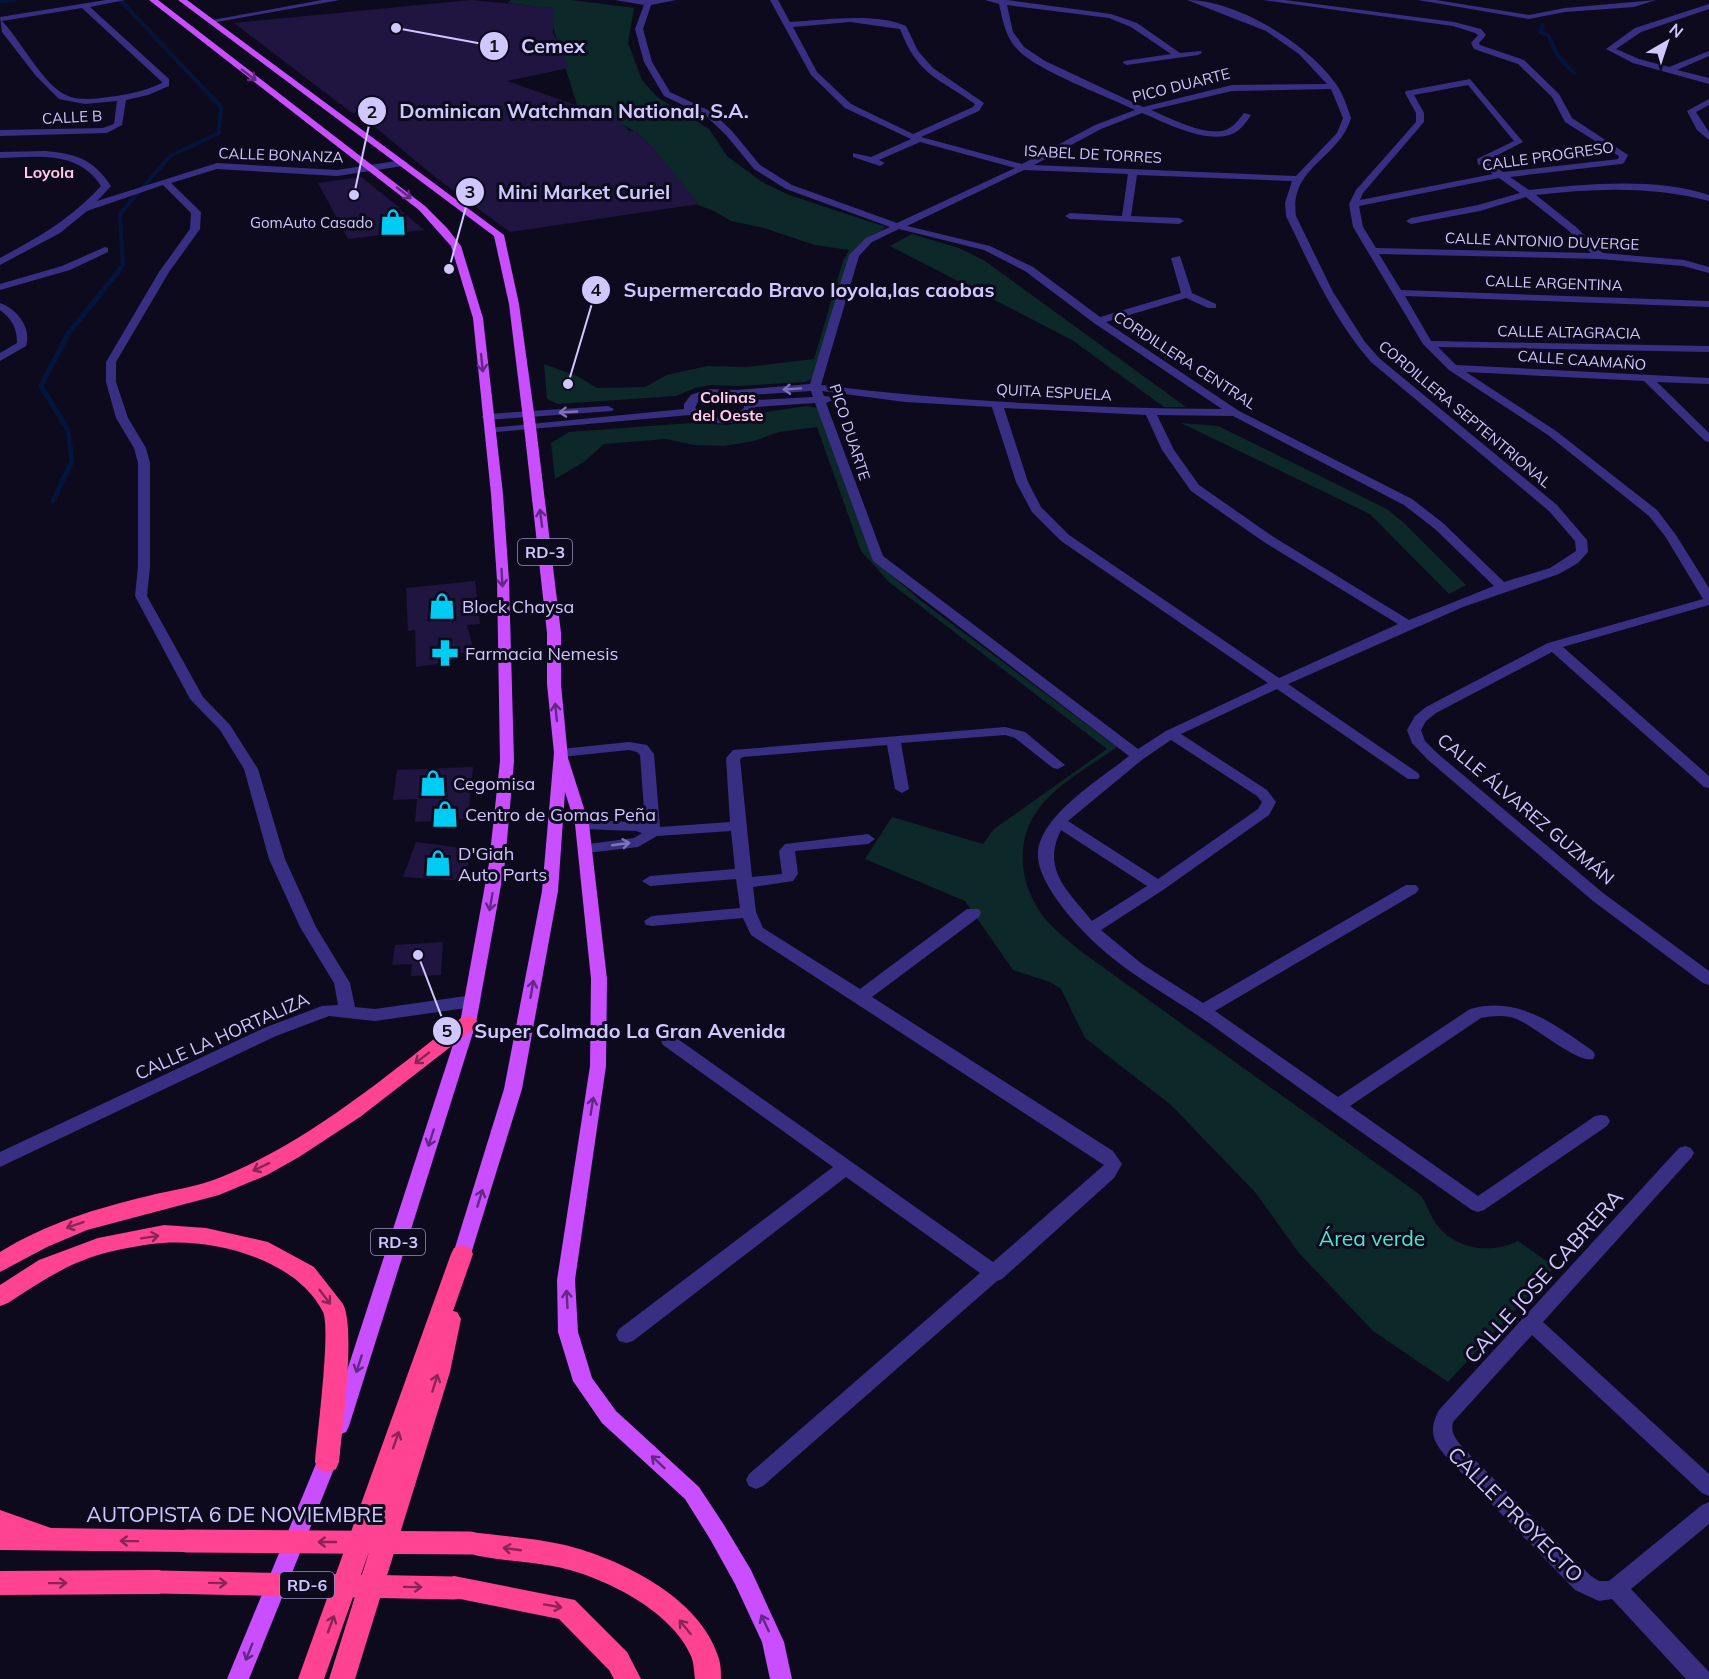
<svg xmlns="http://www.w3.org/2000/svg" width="1709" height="1679" viewBox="0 0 1709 1679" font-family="Mulish,sans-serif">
  <rect width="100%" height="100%" fill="#0e0a1e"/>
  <g fill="#0c2829">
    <path d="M511 0H571L634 8 628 43 642 80 657 97 709 129 727 156 762 182 789 195 886 227 860 246 812 379 805 382 737 386 712 385 695 388 676 396 558 404 547 399 544 364 577 376 597 388 645 387 667 375 707 366 747 367 814 359 843 261 849 250 815 245 764 228 731 221 714 211 687 201 649 144 636 132 619 123 572 106 577 105 547 8 508 3Z"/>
    <path d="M912 234 959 248 985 261 1186 407H1164L1072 340 890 246Z"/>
    <path d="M807 406 817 408 886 570 920 600 1117 747C1093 764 1064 780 1044 802 1012 837 1018 888 1048 922 1057 932 1069 941 1079 950L1419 1194C1427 1202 1428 1212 1435 1222 1452 1249 1491 1255 1518 1241L1555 1267 1448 1382 1373 1331 1299 1253 1255 1192 1171 1105 1085 1038 1061 989 1050 982 1013 970 965 901 865 859 892 817 983 844 994 829 1107 749 889 582 861 551 817 427 779 432 754 441 724 446 694 445 666 439 604 444 584 462 555 479 551 443 569 432 691 423 727 425 746 421 758 413Z"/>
    <path d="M1181 423 1218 426 1387 509 1404 523 1466 585 1449 594 1370 514Z"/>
  </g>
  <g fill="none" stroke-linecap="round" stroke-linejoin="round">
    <g stroke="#04153d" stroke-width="4">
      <path d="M0 1 15 0"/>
      <path d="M1543 25 1540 32 1548 35 1558 56 1574 73"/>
      <path d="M120 269 123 265 120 214 170 156 219 133 221 107 120 0"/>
    </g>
    <path stroke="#04153d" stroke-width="5" d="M53 501 72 461 68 430 41 386 68 334 121 268"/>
  </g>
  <g fill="#201441">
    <path d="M471 0 554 8 553 32 569 68 507 81 618 120 629 131H635L655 150 699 204 510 232 435 177 357 112 352 113 234 23Z"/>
    <path d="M361 177 400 208H398L424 230 348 239 318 183Z"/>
    <path d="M475 581 480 624 467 625 473 648 437 664 416 667 415 630 408 631 406 588Z"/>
    <path d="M473 767 468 819 415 822 417 799 393 800 397 770Z"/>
    <path d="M416 842 469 849 467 881 403 877Z"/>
    <path d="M443 942 441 975 411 976 412 964 392 965 395 945Z"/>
  </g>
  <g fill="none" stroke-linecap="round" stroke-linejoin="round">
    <g fill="#382f83" fill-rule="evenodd">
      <path d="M106 0H125L90 7 169 79V86L148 95 126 100 122 125 107 133 0 136V130L103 128 114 124 117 101 85 104 59 99 36 76 2 32 0 17ZM82 8 162 82V83C145 91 127 95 108 97 95 99 78 101 66 95 43 85 20 39 2 21Z"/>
      <path d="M322 0H340L211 23 207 21Z"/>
      <path d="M615 0H676L651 5 643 29 652 62 670 92 712 112 732 131 760 165 792 185 897 223 1015 168 920 142 879 160 885 163 880 166 853 157V153L871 157 911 139 845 108 811 75 770 0H778L790 22C822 20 877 12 906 26L918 51 933 68 984 103 979 111 921 137 1022 164 1095 125 1135 110C1106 96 1038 71 1018 50 1005 37 1003 21 999 4L985 0H1007L1111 14 1137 23 1180 53 1201 51 1202 53 1198 55 1127 65 1123 63 1124 61 1171 54 1131 27 1109 18 1007 5 1013 32 1024 47 1045 61 1143 107 1232 85 1327 84 1299 54 1266 31 1187 0C1237 0 1308 44 1336 84 1343 94 1347 106 1351 118 1339 159 1289 167 1296 216L1333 292 1365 342 1379 358 1557 505 1587 540 1588 552 1578 563 1559 574 1463 607 1288 684 1418 773 1420 776 1418 779H1408L1277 689 1181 734 1267 790 1276 802 1269 815 1163 890 1101 930 1142 964 1203 1003 1406 885H1416L1419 889 1416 893 1215 1011 1338 1097 1470 1009C1519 995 1555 1025 1593 1051L1595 1055 1593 1059C1577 1064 1534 1025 1514 1018 1503 1015 1492 1016 1481 1018L1350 1106 1478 1196 1595 1116 1601 1115 1607 1116 1610 1121 1607 1126 1484 1210 1478 1212 1472 1210C1384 1148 1296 1086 1209 1023 1167 994 1120 970 1085 933 1068 916 1039 881 1038 857 1036 817 1101 779 1129 756L873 561 815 403 755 407C747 430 706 425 690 415L485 433V429L489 428 684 409V404L691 395 708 389 738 390 810 384 849 255 866 238 890 227 786 189 754 169 726 135 706 116 664 96 644 62 635 29 644 5ZM850 22 900 29C918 76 939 78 975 104L973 107 913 134 851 104 817 72 793 27ZM1331 89 1343 118 1337 133 1296 176 1034 165 1101 129 1142 113C1167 123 1210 147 1236 132 1242 128 1247 121 1251 115L1244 113C1240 118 1236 124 1231 127 1213 141 1170 118 1151 110L1232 91ZM1024 170 1128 174 1122 216 1070 213 1065 216 1070 219 1179 224 1184 221 1179 218 1131 216 1137 175 1292 181 1285 203 1286 216C1311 267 1333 319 1371 362L1549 511 1575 541 1576 551 1550 568 1504 582 1443 523 1412 499 1239 411 1106 322 1186 298 1208 308H1216V304L1192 293 1180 256 1171 258 1181 293 1100 317 1033 267 990 246 907 226ZM899 229 984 250 1025 271 1094 323 1222 409C1089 408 954 402 821 385L859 256 872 242ZM811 391 813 397 755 400 749 395ZM822 391 905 402 992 407 1016 482 1032 512 1061 541 1268 683 1166 731 1138 749 883 556 826 403 835 399 833 397 824 396ZM718 394 735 396 744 401V408C730 420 709 420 695 408L699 399ZM1004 408 1146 415 1162 450 1191 491 1264 542 1398 624 1279 678 1069 535 1041 507 1028 482ZM1157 415 1233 416 1404 505 1435 529 1494 586 1409 620 1272 536 1199 485 1174 450ZM1171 740 1257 796 1262 802 1258 809 1158 879 1068 821 1143 759ZM1061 830 1147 886 1092 921C1068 891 1041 870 1061 830Z"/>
      <path d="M1263 0H1285L1454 22 1481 29 1486 35 1479 43 1480 45 1524 60 1559 94 1572 118 1628 155 1624 163 1621 164 1510 177 1529 190C1585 184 1655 177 1709 195V201C1653 186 1593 188 1536 195L1576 227 1603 253 1684 260 1709 267V273L1683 266 1600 259 1379 254 1401 290 1709 301V307L1405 296 1431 341 1709 346V352L1438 347 1456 365 1709 378V384L1657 382 1709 433V442L1705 441 1644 381 1466 372 1556 431 1657 510 1676 535 1709 588V605L1563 647 1709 776V788L1704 787 1552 652 1436 713 1426 721 1421 730 1425 741 1437 753 1603 893 1709 971V985L1703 983 1593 901 1427 759 1412 743 1407 730 1415 716 1426 707 1548 643 1703 599 1665 536 1649 516 1548 435 1449 370 1423 344 1353 227 1349 204 1356 190 1416 122V113L1405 93 1406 91 1470 79 1523 142 1486 161 1503 172 1610 160 1618 159 1619 156 1565 122 1552 97 1518 64 1474 49 1471 43 1478 35 1475 33 1453 26ZM1468 85 1514 141 1477 159 1478 164 1493 174 1360 200 1363 193 1424 122V113L1414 95ZM1499 178 1520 193 1478 205 1411 218 1406 221 1411 224 1480 211 1526 197 1569 231 1591 253 1376 248 1363 227 1359 206Z"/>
      <path d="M1418 0H1436L1529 15 1565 8 1656 0 1634 7 1565 12 1529 19Z"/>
      <path d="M1709 4V9L1641 32 1616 49 1639 59 1669 67 1709 51V56L1677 70 1709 78V84L1633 63 1606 49 1635 28Z"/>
      <path d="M1709 99V105L1696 112 1709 132V140L1697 130 1687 111Z"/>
      <path d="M45 151C77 154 93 159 111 186L97 201 217 163 337 170 403 160 408 163 403 166 337 176 217 169 171 183 201 212 200 229 169 272 116 362V382L128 418 146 448 150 463V567L147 596 203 697 230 725 258 769 285 859 316 927 350 983 355 1007 375 1009 473 995 479 997 481 1001 479 1005 473 1007 375 1021 329 1016 276 1036 0 1167V1152L264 1028 322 1006 338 1005 334 983 300 927 269 859 244 769 220 730 190 699 135 596 138 567V463L134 448 116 418 106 382V362L159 272 190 229 191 213 163 185 87 211 60 233 0 265V258C39 237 71 219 101 186 78 150 37 157 0 158V152Z"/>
      <path d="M105 247 108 248V252L70 270 0 290V284L62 266Z"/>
      <path d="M0 303C17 309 32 328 26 346L0 361V353L17 343C17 328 12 319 0 310Z"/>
      <path d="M608 406 614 409 612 411 487 420 481 417 487 414Z"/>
      <path d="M1005 727 1025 732 1065 765 1058 769 1053 768 1015 738 1005 735 901 743 909 789 902 793 895 789 887 745 743 757 740 759 752 877 782 874 779 851 785 844 868 834 875 839 868 844 795 851 798 874 793 881 753 887 756 912 763 928 860 989 967 909H979L981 913 979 917 872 997 1113 1151 1122 1164 1114 1178 1002 1279 997 1281 763 1486 756 1489 749 1486 746 1480 749 1474 980 1273 846 1177 633 1341 626 1343 619 1341 616 1335 619 1329 833 1167 663 1045 661 1041 663 1037H675L993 1262 1104 1165 751 935 743 918 652 926 646 925 644 921 652 916 740 908 736 879 650 886 642 881 650 876 735 869 731 831 657 836 638 847 586 853 581 851 578 848 581 845 634 838 642 833 636 831 582 829 575 824 582 819 645 823 640 755 637 752 629 750 561 757 554 753 561 749 629 742 647 745 654 754 660 827 730 822 726 758 733 750Z"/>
      <path d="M1685 1146 1691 1148 1694 1153 1691 1158 1543 1322 1709 1474V1496L1702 1493 1532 1335 1453 1422C1450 1434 1457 1440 1464 1449L1591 1576 1599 1581H1609L1702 1505 1709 1502V1524L1631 1589 1709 1672V1679H1686L1612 1599 1599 1601 1575 1590 1450 1461C1434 1443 1427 1433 1439 1410L1679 1148Z"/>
    </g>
    <g fill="#c84eff" fill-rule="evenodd">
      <path d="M149 0H158L425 206 447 228 461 246 483 318 503 494 509 580 514 761 505 863 476 1023 349 1426 346 1432 339 1435 332 1432 329 1426 460 1023 489 863 500 761 497 580 491 494 473 318 451 246 419 210Z"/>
      <path d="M178 0H187L504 235 519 304 536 427 561 633V684L568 758 589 824 607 979 606 1066 575 1280 578 1332 592 1378 616 1411 699 1487 724 1525 751 1570 784 1642 792 1679H770L762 1642 735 1584 710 1539 685 1499 602 1423 573 1381 558 1332 557 1280 590 1066 591 979 575 824 565 792 558 891 522 1089 471 1254 469 1259 462 1261 455 1259 453 1254 504 1089 542 891 554 753 547 684V633L524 427 509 304 494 236Z"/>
      <path d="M330 1445 337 1448 340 1454 249 1679H227L320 1454 323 1448Z"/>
    </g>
    <g fill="#ff4291" fill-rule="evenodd">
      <path d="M468 1016 475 1018 478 1023 475 1028 360 1117 299 1157 267 1175 219 1195 87 1230 47 1247 0 1272V1252C45 1224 97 1208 148 1196 171 1190 197 1187 219 1178 309 1142 385 1077 461 1018Z"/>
      <path d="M164 1225 206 1228 268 1242 314 1267 343 1304C356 1329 342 1430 339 1462L336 1469 327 1473 318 1469 315 1462C317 1436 331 1329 323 1312 297 1260 217 1239 163 1243 146 1244 126 1248 109 1252 71 1261 40 1282 8 1303L0 1306V1285L39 1260 98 1238Z"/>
      <path d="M462 1245 470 1248 473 1254 453 1311 457 1312 461 1319 450 1372 355 1679H329L370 1549 324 1679H298L451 1254 454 1248Z"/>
      <path d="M0 1510 51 1528 187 1530 196 1533 200 1541 196 1549 187 1552 0 1550Z"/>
      <path d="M470 1532C502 1536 534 1538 565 1545 621 1559 700 1598 718 1656 721 1664 721 1672 721 1679H695C694 1672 694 1663 691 1656 672 1610 599 1574 552 1566 523 1560 489 1561 461 1551L457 1543 461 1535Z"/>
      <path d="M159 1570 168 1574 172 1582 168 1590 159 1594 0 1595V1571Z"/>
      <path d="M454 1576 575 1600 627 1652 641 1679H614L609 1670 559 1619 445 1596 441 1588 445 1580Z"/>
    </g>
    <g stroke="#ff4291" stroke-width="23">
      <path d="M187 1541 470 1543"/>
      <path d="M159 1582 454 1588"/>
    </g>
  </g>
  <defs><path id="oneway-shaft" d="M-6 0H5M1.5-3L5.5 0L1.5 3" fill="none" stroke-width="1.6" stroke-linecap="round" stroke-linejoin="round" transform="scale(1.5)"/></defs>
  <g stroke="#622983">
    <use href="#oneway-shaft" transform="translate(249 75) rotate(37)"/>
    <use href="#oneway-shaft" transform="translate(404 193) rotate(38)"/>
    <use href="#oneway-shaft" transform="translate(482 363) rotate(84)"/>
    <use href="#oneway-shaft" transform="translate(541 518) rotate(-97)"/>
    <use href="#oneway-shaft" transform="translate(502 578) rotate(87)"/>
    <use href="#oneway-shaft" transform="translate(556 712) rotate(-96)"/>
    <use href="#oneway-shaft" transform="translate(491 902) rotate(100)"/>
    <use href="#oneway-shaft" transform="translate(532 989) rotate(-80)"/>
    <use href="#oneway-shaft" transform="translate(592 1106) rotate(-81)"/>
    <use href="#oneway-shaft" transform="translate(431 1138) rotate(108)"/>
    <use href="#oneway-shaft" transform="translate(480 1198) rotate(-73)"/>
    <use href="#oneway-shaft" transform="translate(567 1299) rotate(-93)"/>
    <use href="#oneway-shaft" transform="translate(359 1364) rotate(108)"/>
    <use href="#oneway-shaft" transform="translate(658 1462) rotate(-137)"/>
    <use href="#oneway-shaft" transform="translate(765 1623) rotate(-115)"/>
    <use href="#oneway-shaft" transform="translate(249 1652) rotate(112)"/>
  </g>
  <g stroke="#7d73bb">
    <use href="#oneway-shaft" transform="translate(792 389) rotate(176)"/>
    <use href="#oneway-shaft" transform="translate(568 412) rotate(177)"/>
    <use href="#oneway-shaft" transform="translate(621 844) rotate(-8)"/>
  </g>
  <g stroke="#862658">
    <use href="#oneway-shaft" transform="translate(422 1058) rotate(142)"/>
    <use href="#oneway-shaft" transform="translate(261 1167) rotate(155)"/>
    <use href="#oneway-shaft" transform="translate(75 1225) rotate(161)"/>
    <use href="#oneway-shaft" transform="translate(150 1237) rotate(-9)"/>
    <use href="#oneway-shaft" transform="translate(325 1297) rotate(53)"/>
    <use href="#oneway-shaft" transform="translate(435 1383) rotate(-73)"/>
    <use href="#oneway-shaft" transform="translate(396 1440) rotate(-70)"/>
    <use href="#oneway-shaft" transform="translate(129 1541) rotate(-179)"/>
    <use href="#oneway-shaft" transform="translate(327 1542) rotate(-180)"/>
    <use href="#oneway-shaft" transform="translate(512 1549) rotate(-172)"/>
    <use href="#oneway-shaft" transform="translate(58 1583) rotate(-1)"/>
    <use href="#oneway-shaft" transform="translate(218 1583) rotate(1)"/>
    <use href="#oneway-shaft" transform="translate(413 1587) rotate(1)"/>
    <use href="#oneway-shaft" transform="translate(553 1606) rotate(10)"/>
    <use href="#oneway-shaft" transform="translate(331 1624) rotate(-70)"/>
    <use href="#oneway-shaft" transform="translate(685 1627) rotate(-129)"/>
  </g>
  <defs>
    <symbol id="shop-bare" viewBox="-9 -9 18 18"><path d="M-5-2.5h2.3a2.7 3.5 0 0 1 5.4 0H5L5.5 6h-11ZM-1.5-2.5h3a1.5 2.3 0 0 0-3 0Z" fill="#00cbf2" stroke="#0e0a1e" stroke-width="2.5" paint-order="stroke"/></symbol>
    <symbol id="pharmacy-bare" viewBox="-9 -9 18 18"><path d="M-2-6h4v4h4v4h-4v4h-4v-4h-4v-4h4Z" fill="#00cbf2" stroke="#0e0a1e" stroke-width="2.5" paint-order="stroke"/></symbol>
  </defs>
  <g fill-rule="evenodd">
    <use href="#shop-bare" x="374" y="203" width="38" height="38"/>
    <use href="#shop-bare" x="423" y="587" width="38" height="38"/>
    <use href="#pharmacy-bare" x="426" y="634" width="38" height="38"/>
    <use href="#shop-bare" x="414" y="764" width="38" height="38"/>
    <use href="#shop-bare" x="426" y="795" width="38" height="38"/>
    <use href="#shop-bare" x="419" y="844" width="38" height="38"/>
  </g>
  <g text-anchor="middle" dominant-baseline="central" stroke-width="6" stroke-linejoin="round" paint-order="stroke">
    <g font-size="15" fill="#d1c7ff" stroke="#0e0a1e">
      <text transform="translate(1181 85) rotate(-14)">PICO DUARTE</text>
      <text transform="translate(72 117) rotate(-3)">CALLE B</text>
      <text transform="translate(1093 154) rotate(3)">ISABEL DE TORRES</text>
      <text transform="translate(281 155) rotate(2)">CALLE BONANZA</text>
      <text transform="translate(1548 156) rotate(-8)">CALLE PROGRESO</text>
      <text transform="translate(1542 241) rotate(2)">CALLE ANTONIO DUVERGE</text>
      <text transform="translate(1554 283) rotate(2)">CALLE ARGENTINA</text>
      <text transform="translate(1569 332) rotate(1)">CALLE ALTAGRACIA</text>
      <text transform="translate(1185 360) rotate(33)">CORDILLERA CENTRAL</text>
      <text transform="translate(1582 360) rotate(4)">CALLE CAAMAÑO</text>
      <text transform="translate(1054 392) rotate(3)">QUITA ESPUELA</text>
      <text transform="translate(1465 414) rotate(40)">CORDILLERA SEPTENTRIONAL</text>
      <text transform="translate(850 432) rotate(72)">PICO DUARTE</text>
    </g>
    <g font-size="15" fill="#d1c7ff" stroke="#0e0a1e" text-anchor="end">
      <text x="373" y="222">GomAuto Casado</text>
    </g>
    <g font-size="16" font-weight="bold" fill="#ffc9e8" stroke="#0e0a1e">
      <text x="49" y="172">Loyola</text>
      <text x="728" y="397">Colinas<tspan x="728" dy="18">del Oeste</tspan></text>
    </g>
    <g fill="#0e0a1e" stroke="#968ebc" stroke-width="1.5">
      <rect x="518" y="539" width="54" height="26" rx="4.5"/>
      <rect x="371" y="1229" width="54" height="26" rx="4.5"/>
      <rect x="280" y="1572" width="54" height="26" rx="4.5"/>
    </g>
    <g font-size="16" font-weight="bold" fill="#d1c7ff">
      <text x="545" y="552">RD-3</text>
      <text x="398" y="1242">RD-3</text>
      <text x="307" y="1585">RD-6</text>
    </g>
    <g font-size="18" fill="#d1c7ff" stroke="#0e0a1e" text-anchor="start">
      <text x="462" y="606">Block Chaysa</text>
      <text x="465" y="653">Farmacia Nemesis</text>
      <text x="453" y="783">Cegomisa</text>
      <text x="465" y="814">Centro de Gomas Peña</text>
      <text x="458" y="853">D'Giah<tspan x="458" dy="21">Auto Parts</tspan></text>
    </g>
    <g font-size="18" fill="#d1c7ff" stroke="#0e0a1e">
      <text transform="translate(1526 809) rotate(40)">CALLE ÁLVAREZ GUZMÁN</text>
      <text transform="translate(222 1036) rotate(-24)">CALLE LA HORTALIZA</text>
    </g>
    <g font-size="21" fill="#47ebcc" stroke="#0e0a1e">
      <text x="1372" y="1238">Área verde</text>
    </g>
    <g font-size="21" fill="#d1c7ff" stroke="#0e0a1e">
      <text transform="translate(1543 1276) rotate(-48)">CALLE JOSE CABRERA</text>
      <text x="235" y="1514">AUTOPISTA 6 DE NOVIEMBRE</text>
      <text transform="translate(1516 1514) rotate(45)">CALLE PROYECTO</text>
    </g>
  </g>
  <path fill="none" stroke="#d1c7ff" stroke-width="2" d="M396 28L494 46M354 195L372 111M449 269L470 192M568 384L596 290M418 955L447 1031"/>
  <g fill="#d1c7ff" stroke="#0e0a1e" stroke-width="2">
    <circle cx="396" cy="28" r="6"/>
    <circle cx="354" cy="195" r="6"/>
    <circle cx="449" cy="269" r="6"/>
    <circle cx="568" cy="384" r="6"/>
    <circle cx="418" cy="955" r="6"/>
    <circle cx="494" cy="46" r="15"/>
    <circle cx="372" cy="111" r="15"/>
    <circle cx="470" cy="192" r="15"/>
    <circle cx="596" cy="290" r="15"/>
    <circle cx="447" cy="1031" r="15"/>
  </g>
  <g font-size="18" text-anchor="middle" font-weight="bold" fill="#111">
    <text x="494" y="52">1</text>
    <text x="372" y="118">2</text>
    <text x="470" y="198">3</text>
    <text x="596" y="296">4</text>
    <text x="447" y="1037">5</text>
  </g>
  <g font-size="20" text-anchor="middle" font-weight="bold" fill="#d1c7ff" stroke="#0e0a1e" stroke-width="6" stroke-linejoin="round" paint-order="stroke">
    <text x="553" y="53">Cemex</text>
    <text x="574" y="118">Dominican Watchman National, S.A.</text>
    <text x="584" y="199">Mini Market Curiel</text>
    <text x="809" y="297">Supermercado Bravo loyola,las caobas</text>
    <text x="630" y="1038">Super Colmado La Gran Avenida</text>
  </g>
  <g transform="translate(1667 42) rotate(39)" stroke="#0e0a1e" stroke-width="4.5" paint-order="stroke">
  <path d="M0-4.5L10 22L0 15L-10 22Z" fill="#d1c7ff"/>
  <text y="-9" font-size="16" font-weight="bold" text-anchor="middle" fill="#d1c7ff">N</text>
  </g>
</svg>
